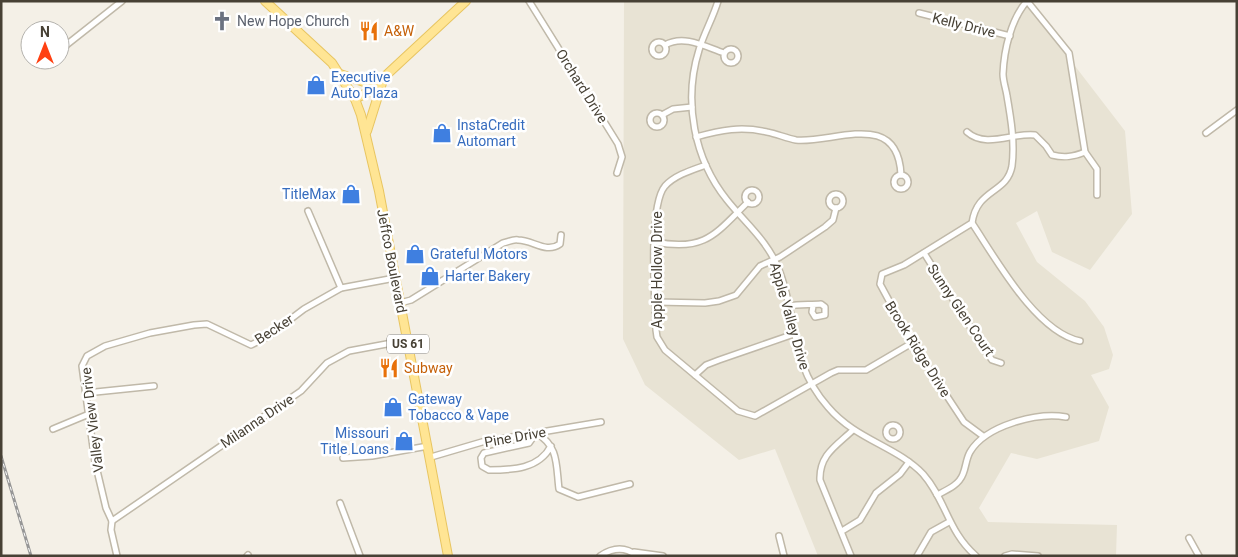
<svg xmlns="http://www.w3.org/2000/svg" width="1238" height="557" viewBox="0 0 1238 557" font-family="Roboto,sans-serif">
  <rect width="100%" height="100%" fill="#f4f0e7"/>
  <path fill="#e8e3d4" d="M624 1H1025L1125 131 1132 214 1090 270 1052 252 1037 211 1016 223 1037 262 1085 301 1104 327 1113 355 1109 369 1091 375 1109 407 1099 441 1037 459 1011 453 979 508 988 522 1117 525 1116 556H818L775 449 739 460 645 385 623 339Z"/>
  <g fill="none" stroke-linecap="round" stroke-linejoin="round">
    <defs>
      <g id="minor">
        <path d="M529 1 618 144 622 157 617 173"/>
        <path d="M718 1C713 18 704 33 699 50 683 101 694 159 727 200 746 224 768 241 779 270 798 319 789 363 828 407 856 440 896 446 923 474 946 500 948 532 976 556"/>
        <path d="M919 13 1010 36"/>
        <circle cx="659" cy="49" r="7"/>
        <path d="M665 45C684 34 706 47 724 53"/>
        <circle cx="731" cy="56" r="7"/>
        <path d="M60 50 122 1"/>
        <circle cx="657" cy="120" r="7"/>
        <path d="M662 115 673 109 692 107"/>
        <path d="M967 132C986 149 1014 132 1035 135L1046 146 1052 155C1064 158 1073 157 1085 152"/>
        <path d="M1206 133 1237 110"/>
        <path d="M696 137C721 130 741 126 767 132 777 134 786 138 796 140 832 144 898 108 901 175"/>
        <path d="M706 165C692 170 675 175 665 186 648 206 655 301 656 330L657 337 665 350 738 411 755 416 831 373 838 370H866L912 343"/>
        <circle cx="901" cy="182" r="7"/>
        <circle cx="752" cy="197" r="7"/>
        <circle cx="836" cy="201" r="7"/>
        <path d="M308 211 341 288"/>
        <path d="M972 223C996 259 1036 332 1080 341"/>
        <path d="M655 242C706 252 716 233 748 202"/>
        <path d="M924 253 984 349 992 360 1001 363"/>
        <path d="M656 302 705 303 719 301 736 295 760 266 780 257 825 227 833 220 836 208"/>
        <path d="M400 303 411 300 503 243C508 242 513 239 518 240 533 240 546 254 560 244L561 235"/>
        <path d="M788 306C800 304 810 305 821 304L825 307V315L815 317 812 312 813 306"/>
        <path d="M695 375 706 365 719 360 794 334"/>
        <path d="M86 393 154 386"/>
        <circle cx="893" cy="432" r="7"/>
        <path d="M53 429 89 414"/>
        <path d="M983 436 964 422 912 343 880 284 882 274 904 265 972 223C977 188 1007 194 1012 166 1015 143 1011 119 1007 96 1006 89 1003 81 1003 74 1004 50 1011 19 1027 1L1069 53 1085 152 1097 169V195"/>
        <path d="M551 446C539 469 513 470 489 470L482 466 481 458 484 453 529 443 536 433C559 446 556 465 559 489L578 497 630 484"/>
        <path d="M431 457 482 442 601 422"/>
        <path d="M343 458 372 456 428 446"/>
        <path d="M937 495C947 490 959 485 963 474 966 467 966 459 970 452 986 425 1038 412 1066 417"/>
        <path d="M340 503 360 556"/>
        <path d="M112 521 301 391 327 363 349 351 408 340"/>
        <path d="M842 531 860 520 876 493 900 474 909 462"/>
        <path d="M779 536 784 556"/>
        <path d="M1189 538 1199 556"/>
        <path d="M634 552 663 556"/>
        <path d="M117 556 111 530 112 521 106 508 95 462 82 366 87 356 105 346 150 333 194 325 207 324 251 345 267 337 304 309 341 288 395 278"/>
        <path d="M247 556 248 555"/>
        <path d="M600 556C612 548 625 546 637 556"/>
        <path d="M851 556 820 480C819 455 836 446 853 430"/>
        <path d="M917 556 931 532 949 522"/>
        <path d="M1005 556 1012 554 1038 556"/>
      </g>
      <g id="primary">
        <path d="M265 1 332 63 355 99 361 115 379 191 448 556"/>
        <path d="M340 74 364 82 382 78"/>
        <path d="M355 99 368 92 466 1"/>
        <path d="M367 131 383 80"/>
      </g>
    </defs>
    <use href="#minor" stroke="#c0b9a9" stroke-width="8"/>
    <use href="#primary" stroke="#e8c561" stroke-width="10"/>
    <use href="#minor" stroke="#fff" stroke-width="5"/>
    <use href="#primary" stroke="#ffe594" stroke-width="8"/>
    <defs>
      <path id="rail" d="M1 456 31 556"/>
    </defs>
    <use href="#rail" stroke="#969696" stroke-width="3"/>
    <use href="#rail" stroke="#fff" stroke-width="1" stroke-dasharray="4" stroke-linecap="butt"/>
  </g>
  <defs>
    <symbol id="church-bare" viewBox="-9 -9 18 18"><path d="M-1.2-6h2.4v3.5h3.3v2.4h-3.3V6h-2.4V-.1h-3.3v-2.4h3.3Z" fill="#6b7280" stroke="#fff" stroke-width="2.5" paint-order="stroke"/></symbol>
    <symbol id="restaurant-bare" viewBox="-9 -9 18 18"><path d="M-5-6h1v4h1v-4h1v4h1v-4h1v5L-1.5 .5V6h-2V.5L-5-1ZM5-6V6H3V1.5H1.5Q1.5-4 5-6Z" fill="#e8710a" stroke="#fff" stroke-width="2.5" paint-order="stroke"/></symbol>
    <symbol id="shop-bare" viewBox="-9 -9 18 18"><path d="M-5-2.5h2.3a2.7 3.5 0 0 1 5.4 0H5L5.5 6h-11ZM-1.5-2.5h3a1.5 2.3 0 0 0-3 0Z" fill="#3f7fe0" stroke="#fff" stroke-width="2.5" paint-order="stroke"/></symbol>
  </defs>
  <g fill-rule="evenodd">
    <use href="#church-bare" x="208" y="7" width="28" height="28"/>
    <use href="#restaurant-bare" x="355" y="17" width="28" height="28"/>
    <use href="#shop-bare" x="302" y="71" width="28" height="28"/>
    <use href="#shop-bare" x="428" y="119" width="28" height="28"/>
    <use href="#shop-bare" x="337" y="180" width="28" height="28"/>
    <use href="#shop-bare" x="401" y="240" width="28" height="28"/>
    <use href="#shop-bare" x="416" y="262" width="28" height="28"/>
    <use href="#restaurant-bare" x="375" y="354" width="28" height="28"/>
    <use href="#shop-bare" x="379" y="393" width="28" height="28"/>
    <use href="#shop-bare" x="390" y="427" width="28" height="28"/>
  </g>
  <g text-anchor="middle" dominant-baseline="central" stroke-width="5" stroke-linejoin="round" paint-order="stroke">
    <rect fill="#fff" stroke="#7e7a72" stroke-width="1" x="387" y="334.5" width="42" height="19" rx="4"/>
    <g font-size="12" font-weight="bold" fill="#474135">
      <text x="408" y="344">US 61</text>
    </g>
    <g font-size="14" fill="#5b616d" stroke="#fff" text-anchor="start">
      <text x="237" y="21">New Hope Church</text>
    </g>
    <g font-size="14" fill="#474135" stroke="#fff">
      <text transform="translate(964 25) rotate(14)">Kelly Drive</text>
      <text transform="translate(582 86) rotate(58)">Orchard Drive</text>
      <text transform="translate(392 261) rotate(79)">Jeffco Boulevard</text>
      <text transform="translate(657 270) rotate(-90)">Apple Hollow Drive</text>
      <text transform="translate(961 310) rotate(56)">Sunny Glen Court</text>
      <text transform="translate(790 316) rotate(74)">Apple Valley Drive</text>
      <text transform="translate(274 329) rotate(-33)">Becker</text>
      <text transform="translate(918 349) rotate(58)">Brook Ridge Drive</text>
      <text transform="translate(92 420) rotate(-97)">Valley View Drive</text>
      <text transform="translate(257 421) rotate(-34)">Milanna Drive</text>
      <text transform="translate(515 437) rotate(-10)">Pine Drive</text>
    </g>
    <g font-size="14" fill="#c56008" stroke="#fff" text-anchor="start">
      <text x="384" y="31">A&amp;W</text>
      <text x="404" y="368">Subway</text>
    </g>
    <g font-size="14" fill="#366cbe" stroke="#fff" text-anchor="start">
      <text x="331" y="77">Executive<tspan x="331" dy="16">Auto Plaza</tspan></text>
      <text x="457" y="125">InstaCredit<tspan x="457" dy="16">Automart</tspan></text>
      <text x="336" y="194" text-anchor="end">TitleMax</text>
      <text x="430" y="254">Grateful Motors</text>
      <text x="445" y="276">Harter Bakery</text>
      <text x="408" y="399">Gateway<tspan x="408" dy="16">Tobacco &amp; Vape</tspan></text>
      <text x="389" y="433" text-anchor="end">Missouri<tspan x="389" dy="16">Title Loans</tspan></text>
    </g>
  </g>
  <rect width="1238" height="557" fill="none" stroke="#474135" stroke-width="5"/>
  <g transform="translate(45 45)"><circle r="24" fill="#ffffff" stroke="#b5b3ae"/>
  <path d="M0-4L9 19L0 12L-9 19Z" fill="#ff4012"/>
  <text y="-8" font-size="14" font-weight="bold" text-anchor="middle" fill="#474135">N</text>
  </g>
</svg>
